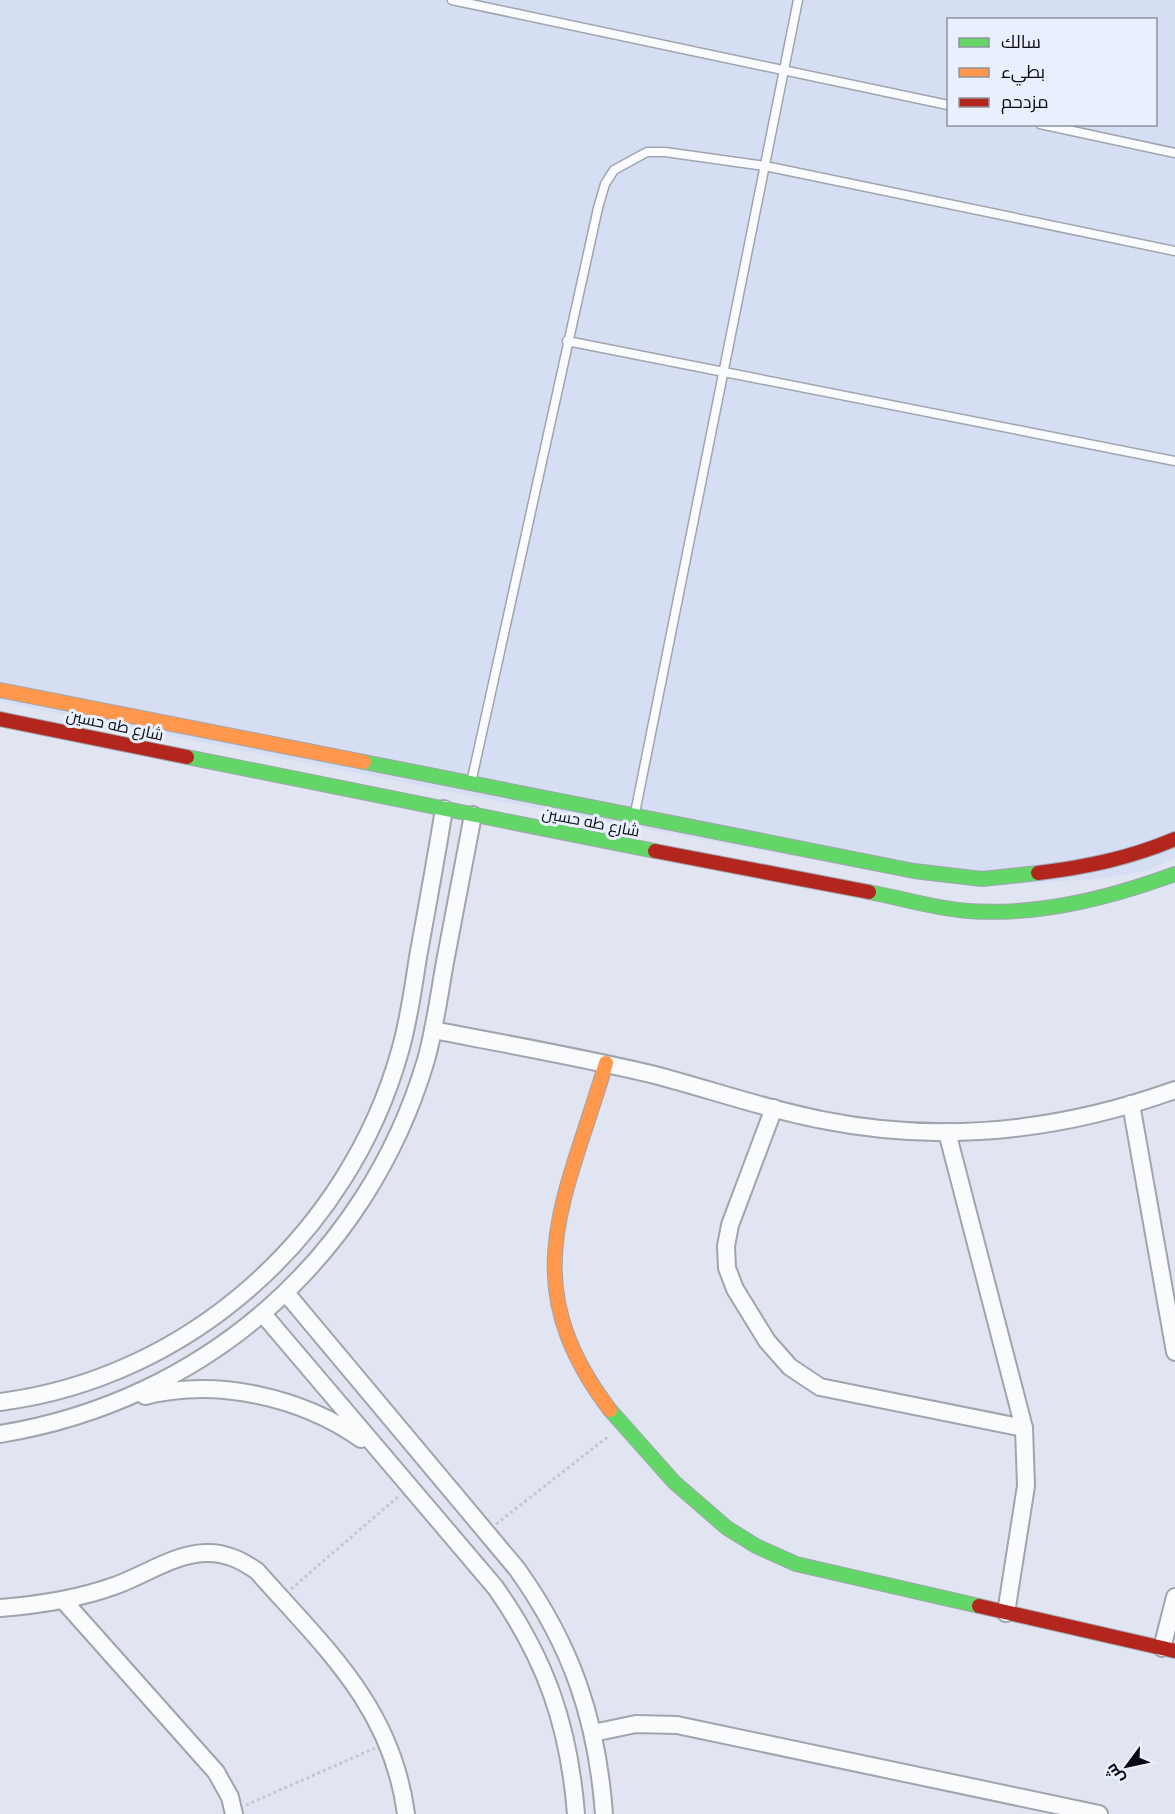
<svg xmlns="http://www.w3.org/2000/svg" width="1175" height="1814" viewBox="0 0 1175 1814" font-family="Montserrat,Cairo,sans-serif">
  <rect width="100%" height="100%" fill="#e0e5f1"/>
  <path fill="#d5def3" fill-rule="evenodd" d="M0 0H1175V858L1149 870 1106 878 994 886 926 881 460 794 0 702ZM948 20H1156V124H948Z"/>
  <g fill="none" stroke-linecap="round" stroke-linejoin="round">
    <defs>
      <g id="lane">
        <path d="M452 0 948 105"/>
        <path d="M1040 124 1175 153"/>
        <path d="M567 341 1175 461"/>
        <path d="M471 783 598 208 605 184 614 170 647 152H665L765 166 1175 251"/>
        <path d="M635 813 798 0"/>
      </g>
      <g id="street">
        <path d="M433 1030C506 1044 579 1057 651 1074 709 1089 765 1109 822 1120 941 1144 1061 1131 1175 1090"/>
        <path d="M1131 1104 1175 1352"/>
        <path d="M774 1108 730 1225 726 1246 727 1268 735 1289 767 1341 790 1367 820 1387 1024 1428"/>
        <path d="M947 1132 1024 1428 1026 1486 1006 1613"/>
        <path d="M286 1293 517 1569C572 1646 597 1720 604 1814"/>
        <path d="M263 1314 495 1587C546 1659 569 1726 576 1814"/>
        <path d="M145 1396C217 1378 301 1397 361 1439"/>
        <path d="M0 1402C189 1378 349 1234 400 1051 409 1020 413 989 418 957 427 908 436 859 444 809"/>
        <path d="M0 1434C203 1401 367 1259 426 1060 435 1028 439 995 445 962 454 913 464 864 473 815"/>
        <path d="M63 1600 216 1772 230 1797 234 1814"/>
        <path d="M0 1608C38 1605 78 1599 114 1586 143 1576 174 1554 205 1553 225 1552 241 1560 257 1571 325 1648 392 1707 406 1814"/>
        <path d="M1162 1648 1175 1597"/>
        <path d="M593 1733 636 1724 677 1725 1099 1814"/>
      </g>
      <g id="fast">
        <path d="M187 757 655 851"/>
        <path d="M364 762 914 871 982 879 1038 873"/>
        <path d="M869 892C901 898 936 909 968 911 1039 916 1109 898 1175 874"/>
        <path d="M610 1410 674 1482 727 1528 756 1546 796 1564 979 1606"/>
      </g>
      <g id="slow">
        <path d="M0 690 364 762"/>
        <path d="M606 1063C566 1200 512 1281 610 1410"/>
      </g>
      <g id="jam">
        <path d="M0 719 187 757"/>
        <path d="M655 851 869 892"/>
        <path d="M1038 873C1087 867 1130 858 1175 839"/>
        <path d="M979 1606 1175 1651"/>
      </g>
    </defs>
    <use href="#lane" stroke="#a0a4ad" stroke-width="11"/>
    <use href="#street" stroke="#a0a4ad" stroke-width="20"/>
    <use href="#fast" stroke="#a0a4ad" stroke-width="16"/>
    <use href="#slow" stroke="#a0a4ad" stroke-width="16"/>
    <use href="#jam" stroke="#a0a4ad" stroke-width="16"/>
    <g stroke="#c6c7cb" stroke-width="3" stroke-dasharray="3 3" stroke-linecap="butt">
      <path d="M496 1524 609 1436"/>
      <path d="M291 1589 400 1495"/>
      <path d="M246 1805 375 1748"/>
    </g>
    <use href="#lane" stroke="#fafbfd" stroke-width="8"/>
    <use href="#street" stroke="#fafbfd" stroke-width="16"/>
    <use href="#fast" stroke="#63d668" stroke-width="14"/>
    <use href="#slow" stroke="#ff974d" stroke-width="14"/>
    <use href="#jam" stroke="#b3261e" stroke-width="14"/>
  </g>
  <g text-anchor="middle" dominant-baseline="central" stroke-width="6" stroke-linejoin="round" paint-order="stroke">
    <g font-size="16" fill="#080b12" stroke="#e9effc">
      <text transform="translate(115 725) rotate(12)">شارع طه حسين</text>
      <text transform="translate(591 822) rotate(11)">شارع طه حسين</text>
    </g>
  </g>
  <rect x="947" y="18" width="210" height="108" fill="#e9effc" stroke="#8f949e" stroke-width="1.5"/>
  <rect x="959" y="38" width="30" height="9" fill="#63d668" stroke="#8f949e" stroke-width="1.5"/>
  <text x="1001" y="48" font-size="18" fill="#080b12">سالك</text>
  <rect x="959" y="68" width="30" height="9" fill="#ff974d" stroke="#8f949e" stroke-width="1.5"/>
  <text x="1001" y="78" font-size="18" fill="#080b12">بطيء</text>
  <rect x="959" y="98" width="30" height="9" fill="#b3261e" stroke="#8f949e" stroke-width="1.5"/>
  <text x="1001" y="108" font-size="18" fill="#080b12">مزدحم</text>
  <g transform="translate(1127 1766) rotate(237)" stroke="#e9effc" stroke-width="4.5" paint-order="stroke">
  <path d="M0-4.5L10 22L0 15L-10 22Z" fill="#080b12"/>
  <text y="-9" font-size="16" font-weight="bold" text-anchor="middle" fill="#080b12">ش</text>
  </g>
</svg>
